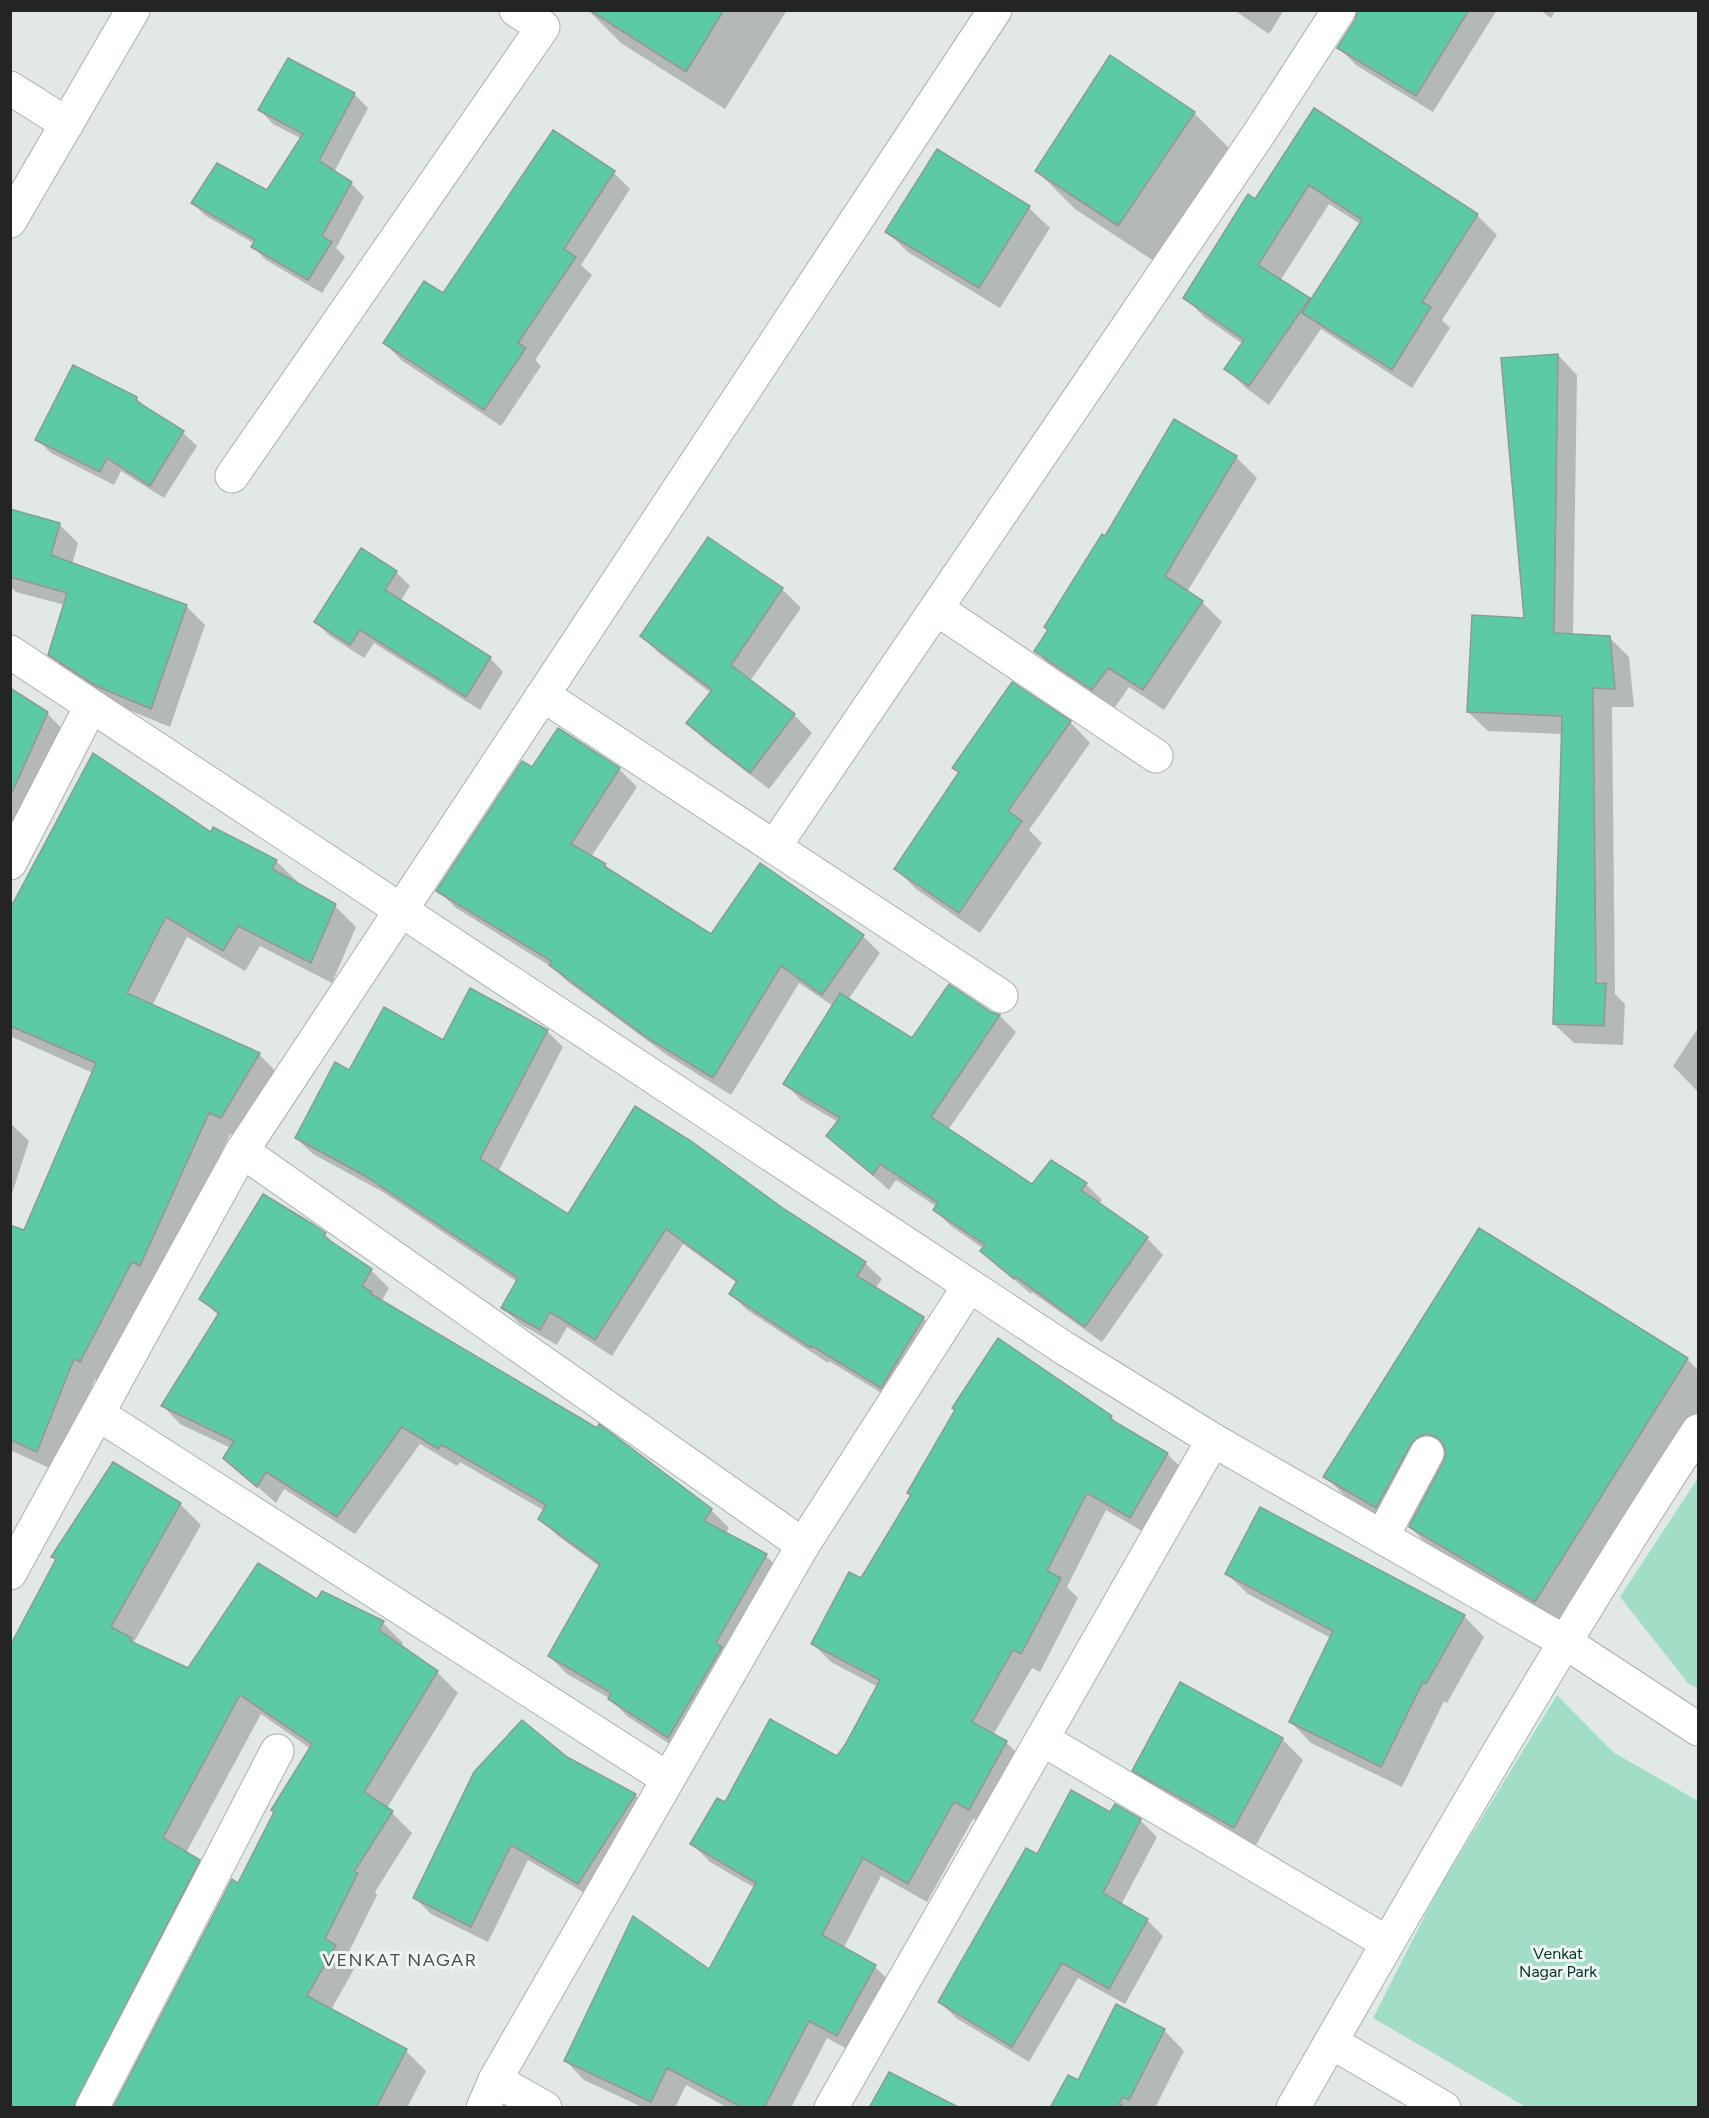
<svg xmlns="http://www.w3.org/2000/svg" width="1709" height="2118" viewBox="0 0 1709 2118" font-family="Figtree,sans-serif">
  <rect width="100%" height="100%" fill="#e2e8e6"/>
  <g fill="#a2dec6">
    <path d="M1698 1478V1689L1688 1683 1620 1597Z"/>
    <path d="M1557 1695 1613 1752 1698 1801V2107H1526L1373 2018 1439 1888Z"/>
  </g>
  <g fill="#0003" fill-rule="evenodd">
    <path d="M588 10H787L725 109 621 43Z"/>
    <path d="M1234 10H1284L1269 34Z"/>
    <path d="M1359 10H1497L1433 112 1356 65 1339 48 1356 21Z"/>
    <path d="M1540 10H1556L1551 18Z"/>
    <path d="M354 94 368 108 334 172 351 183 364 197 336 248 345 257 322 293 266 260 253 247 255 244 206 216 192 203 267 192 302 139 273 124 260 110Z"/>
    <path d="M1314 110 1477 215 1497 235 1442 320 1450 328 1412 388 1321 329 1269 405 1246 388 1226 369 1243 344 1204 317 1185 297 1255 201ZM1329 204 1360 224 1312 301 1280 281Z"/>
    <path d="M1194 113 1232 151 1157 263 1075 209 1037 171Z"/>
    <path d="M937 151 1029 208 1050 228 1000 308 908 252 887 232Z"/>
    <path d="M614 173 630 189 581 265 592 275 535 360 541 366 501 426 401 360 385 343 443 295Z"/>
    <path d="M1558 355 1577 375 1573 635 1609 637 1629 657 1634 707H1612L1615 994 1625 1004 1623 1045 1574 1043 1554 1024 1563 734 1488 731 1468 712 1526 619Z"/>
    <path d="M136 398 150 411 183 433 197 446 164 498 121 471 114 485 51 453 37 439Z"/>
    <path d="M1236 457 1257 478 1187 592 1202 602 1222 622 1164 710 1129 687 1113 710 1056 672 1036 651Z"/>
    <path d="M10 523 59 524 78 543 72 565 186 606 205 625 170 727 117 705 69 674 50 654 65 605 16 592 10 586Z"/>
    <path d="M708 539 783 590 801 608 750 681 794 715 812 733 769 789 706 741 688 723 711 693 660 654 642 636Z"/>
    <path d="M396 572 410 586 400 602 490 658 503 672 480 710 374 643 364 658 330 636 316 622Z"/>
    <path d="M10 689 47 713 66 733 10 854Z"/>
    <path d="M1070 722 1090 743 1029 830 1042 843 980 933 916 889 896 869 960 774 954 767Z"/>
    <path d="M559 730 619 769 637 787 591 857 615 875 712 936H863L880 953 848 1000 912 1040 990 1013 1000 1016 1016 1032 948 1130 1032 1186 1086 1184 1102 1200 1099 1204 1147 1238 1163 1255 1102 1342 1032 1292 1031 1294 999 1267 982 1251 984 1249 951 1226 935 1210 937 1207 896 1180 889 1190 828 1136 838 1122 801 1100 785 1083 833 1006 799 983 731 1095 667 1055 568 982 555 969 456 908 438 890 533 769Z"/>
    <path d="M211 834 276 861 298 882 296 884 335 906 356 927 332 983 260 946 245 971 187 937 152 1006 259 1054 280 1076 243 1139 230 1134 161 1286 102 1382 95 1379 58 1472 10 1450V1265L93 1073 10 1036V916Z"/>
    <path d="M1698 1028V1092L1673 1066Z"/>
    <path d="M547 1031 563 1047 498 1172 568 1216 783 1211 865 1263 882 1279 875 1289 923 1318 940 1335 898 1403 829 1361 828 1363 747 1310 731 1294 737 1283 683 1244 612 1356 567 1327 557 1345 520 1324 503 1308 517 1282 383 1192 313 1154 296 1138 350 1072 444 1042Z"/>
    <path d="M10 1123 29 1141 10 1200Z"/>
    <path d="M1480 1230 1687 1359 1698 1370V1412L1563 1628 1437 1554 1408 1525 1404 1534 1352 1503 1325 1476Z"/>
    <path d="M325 1234 339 1249 371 1270 389 1288 381 1302 711 1510 729 1528 725 1534 766 1556 784 1574 686 1755 627 1716 609 1698 567 1674 549 1656 600 1567 558 1536 540 1519 545 1511 460 1462 457 1466 420 1444 355 1534 284 1489 276 1503 225 1458 231 1448 180 1424 163 1406 219 1316 201 1298Z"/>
    <path d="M1111 1417 1122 1427 1167 1454 1186 1472 1149 1535 1106 1510 1067 1587 1078 1598 1040 1672 1032 1668 993 1735 1006 1742 1025 1761 988 1827 973 1819 927 1902 881 1876 843 1949 875 1967 894 1985 856 2054 827 2038 791 2108H728L686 2085 675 2108H644L584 2080 566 2061 709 1971 755 1888 710 1862 692 1844 725 1804 838 1758 878 1687 831 1662 813 1644 861 1580Z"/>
    <path d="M180 1504 201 1525 134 1642 140 1648 188 1670 318 1601 383 1623 403 1643 401 1647 437 1672 458 1693 387 1808 412 1833 375 1892 377 1895 346 1958 355 1967 331 2010 406 2051 426 2071 407 2108H113L232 1881 239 1886 311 1749 261 1714 186 1853 199 1861 219 1882 104 2108H10L57 1560 53 1557Z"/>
    <path d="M1227 1574 1464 1616 1484 1637 1447 1703 1444 1701 1402 1787 1311 1743 1291 1722 1331 1638 1248 1594Z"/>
    <path d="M1282 1739 1303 1760 1255 1847 1155 1791 1134 1770Z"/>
    <path d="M566 1759 635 1795 651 1811 595 1899 528 1860 488 1942 431 1914 415 1898Z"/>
    <path d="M1115 1806 1141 1821 1157 1837 1121 1905 1147 1920 1163 1936 1125 2004 1078 1978 1029 2062 956 2018 940 2002 1038 1856 1111 1814Z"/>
    <path d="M1164 2030 1184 2051 1155 2108H1051L1078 2082Z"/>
  </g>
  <g fill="#5ccba5" stroke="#919794" stroke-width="1.5">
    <path d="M589 10H724L686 72Z"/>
    <path d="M1358 10H1469L1416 96 1337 48 1355 20Z"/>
    <path d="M1110 55 1195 112 1118 226 1035 171Z"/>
    <path d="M288 58 355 93 319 161 352 182 322 236 332 242 308 280 251 247 255 240 191 203 217 163 267 190 303 134 258 110Z"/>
    <path d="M1314 108 1478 214 1422 302 1431 307 1392 370 1302 313 1362 220 1309 185 1258 265 1310 298 1249 386 1224 369 1244 340 1183 298 1248 194 1255 199Z"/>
    <path d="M553 130 615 171 564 249 576 257 518 343 526 348 484 410 383 343 424 281 443 293Z"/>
    <path d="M937 149 1030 206 979 288 885 232Z"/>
    <path d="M1558 354 1554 633 1610 636 1615 689 1593 688 1596 984 1606 983 1604 1026 1553 1024 1562 716 1467 712 1472 615 1524 618 1501 358Z"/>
    <path d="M73 365 137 397 136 401 184 431 150 486 107 458 100 472 35 440Z"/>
    <path d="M1174 419 1237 456 1165 576 1203 601 1143 690 1108 668 1092 690 1034 651 1048 630 1044 627 1102 534 1105 536Z"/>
    <path d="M10 509 60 523 51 555 187 605 151 709 96 686 48 655 67 593 10 577Z"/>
    <path d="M708 537 783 588 731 665 795 714 750 773 686 723 712 690 640 636Z"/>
    <path d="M361 548 397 571 385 590 491 657 466 697 360 630 350 645 314 622Z"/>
    <path d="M1012 682 1071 721 1008 811 1022 821 959 913 894 869 959 772 952 768Z"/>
    <path d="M10 688 48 712 10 797Z"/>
    <path d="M558 728 620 768 571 844 606 864 604 866 711 934 760 863 864 935 822 995 781 966 713 1078 647 1038 549 965 551 961 436 891 522 761 532 767Z"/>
    <path d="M93 753 211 832 213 827 277 860 272 869 336 904 311 963 238 926 223 951 166 917 127 993 260 1053 221 1118 209 1113 140 1266 132 1262 80 1362 74 1359 37 1452 10 1440V1225L24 1230 96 1063 10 1026V909Z"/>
    <path d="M949 984 991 1012 1000 1015 931 1117 1032 1184 1051 1160 1087 1183 1081 1190 1148 1237 1085 1327 1016 1277 1014 1279 980 1251 985 1245 933 1210 938 1203 880 1164 873 1175 826 1136 840 1118 783 1084 840 993 912 1038Z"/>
    <path d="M470 988 548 1030 480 1159 568 1214 635 1106 691 1141 784 1209 866 1262 857 1276 924 1317 881 1388 812 1346 811 1348 729 1294 737 1281 666 1229 595 1340 550 1312 540 1330 501 1308 518 1278 365 1176 295 1138 335 1062 349 1070 384 1007 443 1040Z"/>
    <path d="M263 1194 311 1223 326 1233 323 1236 372 1269 362 1286 372 1292 371 1294 597 1428 599 1424 712 1509 704 1521 767 1554 716 1643 722 1647 668 1738 608 1699 611 1693 548 1656 600 1564 538 1519 546 1505 442 1445 438 1449 402 1427 337 1517 266 1472 257 1487 223 1458 234 1441 161 1406 219 1313 199 1299Z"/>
    <path d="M1479 1228 1688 1358 1535 1602 1409 1527 1444 1461 1446 1453 1443 1444 1436 1437 1426 1434 1418 1437 1411 1444 1376 1508 1323 1477Z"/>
    <path d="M998 1338 1112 1416 1110 1419 1168 1453 1130 1518 1087 1493 1047 1571 1061 1578 1021 1654 1013 1650 972 1722 1007 1741 969 1810 954 1802 908 1884 863 1858 822 1935 876 1965 837 2036 809 2021 764 2108H743L667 2068 651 2102 564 2061 633 1916 709 1969 756 1883 690 1844 717 1798 725 1802 770 1719 837 1756 845 1745 880 1680 811 1644 849 1572 861 1578 911 1495 907 1493 955 1410 952 1408Z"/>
    <path d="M113 1462 181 1503 111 1627 132 1638 130 1641 188 1668 258 1563 317 1599 322 1591 384 1621 379 1630 438 1671 364 1792 393 1811 354 1872 358 1873 325 1939 336 1945 307 1996 407 2049 376 2108H113L232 1879 238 1883 274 1812 271 1810 312 1744 240 1695 163 1838 200 1860 73 2108H10V1646L56 1559 51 1557Z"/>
    <path d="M1260 1507 1465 1615 1426 1684 1423 1682 1381 1767 1289 1722 1333 1631 1225 1574Z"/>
    <path d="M1180 1682 1283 1738 1234 1828 1132 1771Z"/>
    <path d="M522 1720 567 1757 636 1794 578 1884 511 1845 471 1927 413 1898 474 1772Z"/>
    <path d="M1071 1790 1110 1812 1115 1804 1141 1819 1103 1893 1148 1919 1109 1989 1062 1963 1012 2047 938 2002 1026 1848 1037 1854Z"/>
    <path d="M1116 2004 1165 2029 1129 2100 1123 2097 1119 2104 1126 2108H1050L1068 2075 1078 2080Z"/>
    <path d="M889 2072 960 2108H869Z"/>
  </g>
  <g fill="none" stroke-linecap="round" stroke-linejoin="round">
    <defs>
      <g id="street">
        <path d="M10 88 67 124"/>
        <path d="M10 221 133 10"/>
        <path d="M232 476 543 27 516 10"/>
        <path d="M937 609 1156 756"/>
        <path d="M10 652 1064 1348 1213 1440 1565 1642 1698 1729"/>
        <path d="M543 695 1001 996"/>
        <path d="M774 847 1258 135 1339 10"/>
        <path d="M10 863 91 706"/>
        <path d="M242 1151 803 1545 495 2080"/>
        <path d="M98 1414 668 1779"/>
        <path d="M1382 1537 1427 1453"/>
        <path d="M803 1545 969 1286"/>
        <path d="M10 1573 242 1151 995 10"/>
        <path d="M1042 1739 1386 1942"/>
        <path d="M1331 2042 1444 2108"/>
        <path d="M92 2108 277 1751"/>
        <path d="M483 2108 495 2080 545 2108"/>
        <path d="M831 2108 1213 1440"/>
      </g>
      <path id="secondary" d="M1293 2108C1424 1879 1554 1651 1698 1431"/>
    </defs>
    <use href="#street" stroke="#abb0ae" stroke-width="35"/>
    <use href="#secondary" stroke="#abb0ae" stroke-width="35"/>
    <use href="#street" stroke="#fff" stroke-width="33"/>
    <use href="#secondary" stroke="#fff" stroke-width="33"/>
  </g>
  <g text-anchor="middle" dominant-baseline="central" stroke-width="6" stroke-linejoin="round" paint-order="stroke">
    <g font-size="16" fill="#013627" stroke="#f0f5f3">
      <text x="1558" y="1953">Venkat<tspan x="1558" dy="18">Nagar Park</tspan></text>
    </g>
    <g font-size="18" letter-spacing="1.5" fill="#4b504e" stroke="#f0f5f3">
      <text x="400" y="1960">VENKAT NAGAR</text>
    </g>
  </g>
  <rect width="1709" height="2118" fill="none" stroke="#232524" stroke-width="24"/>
</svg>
